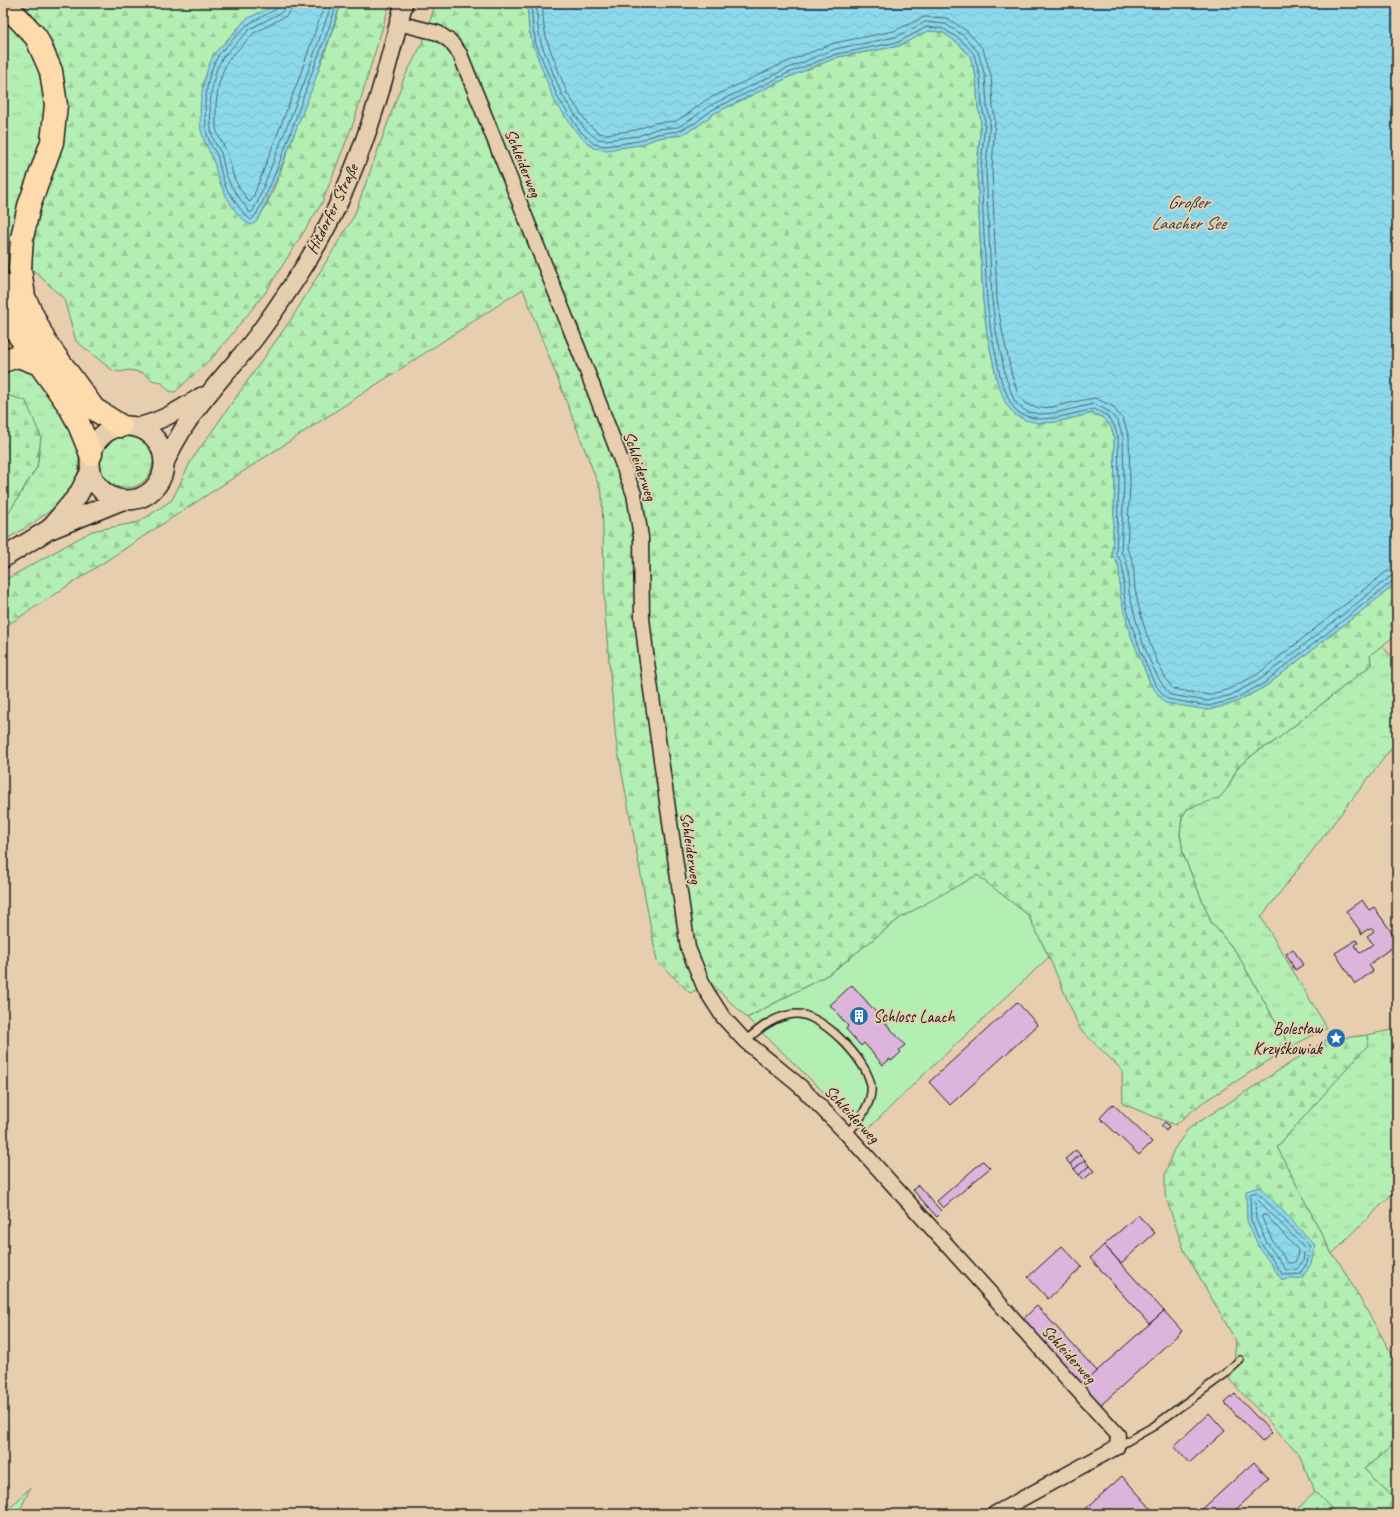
<svg xmlns="http://www.w3.org/2000/svg" width="1400" height="1517" viewBox="0 0 1400 1517" font-family="Caveat,sans-serif">
  <defs>
    <pattern id="grass-tufts" width="24" height="20" patternUnits="userSpaceOnUse"><rect width="24" height="20" fill="#b3eeb3"/><path d="M3 7l-1-3M5 7V3M7 7l1-3M15 17l-1-3M17 17v-4M19 17l1-3" fill="none" stroke="#9c9"/></pattern>
    <pattern id="forest-firs" width="22" height="20" patternUnits="userSpaceOnUse"><rect width="22" height="20" fill="#b3eeb3"/><path d="M5 1l3.5 6h-7zM16 11l3.5 6h-7z" fill="#9c9"/></pattern>
    <pattern id="water-waves" width="16" height="10" patternUnits="userSpaceOnUse"><rect width="16" height="10" fill="#8dd9ec"/><path d="M0 5q4-4 8 0t8 0" fill="none" stroke="#79baca"/></pattern>
  </defs>
  <rect width="100%" height="100%" fill="#e7ceaf"/>
  <filter id="ink" filterUnits="userSpaceOnUse"><feTurbulence type="fractalNoise" baseFrequency=".025" numOctaves="2"/><feDisplacementMap in="SourceGraphic" scale="8" xChannelSelector="R" yChannelSelector="G"/><feConvolveMatrix kernelMatrix="1 2 1 2 8 2 1 2 1" color-interpolation-filters="sRGB"/></filter>
  <g filter="url(#ink)">
    <g fill="url(#grass-tufts)" stroke="#688568">
      <path d="M3 12 33 51 44 79 47 125 11 274 9 276 3 267Z"/>
      <path d="M25 364 41 378 78 444 79 468 75 484 54 508 30 525 3 541V522L37 467 41 437 4 394 3 395V369Z"/>
      <circle cx="126" cy="461" r="27"/>
      <path d="M1382 645 1397 665V741L1261 917 1327 1028 1290 1047 1236 952 1211 922 1183 854 1180 833 1182 817 1187 809 1227 789 1238 767 1259 750 1271 744 1371 665 1370 655Z"/>
      <path d="M1397 1027V1189L1332 1254 1277 1147 1367 1045V1035L1392 1030Z"/>
      <path d="M1397 1442V1501L1364 1469Z"/>
      <path d="M1315 1492 1337 1514H1292Z"/>
    </g>
    <g fill="url(#forest-firs)" stroke="#688568">
      <path d="M23 3H280L244 22 224 43 204 80 201 102V124L206 145 213 156 220 183 227 197 255 223C273 200 282 165 293 137 309 93 328 49 341 3H390L354 121 322 203 265 293 215 355 175 392 169 391 162 383 152 380 143 373 129 370 120 372 112 370 76 341 64 299 32 269 34 225 64 89 53 42Z"/>
      <path d="M436 3H527L529 29 533 45 640 145 657 138 680 135 698 126 713 114 789 77 838 57 899 46 927 31 942 32 958 43 970 56 976 77 978 107 981 120 977 169 983 301 987 333 997 381 1039 423 1056 422 1093 413 1103 418 1111 427 1114 437 1115 484 1112 557C1124 566 1118 584 1121 597 1128 628 1139 656 1151 685L1208 710 1234 703 1266 686 1397 583V634L1370 655 1371 665 1271 744 1259 750 1238 767 1227 789 1219 798 1187 809 1182 817 1180 833 1183 854 1211 922 1236 952 1290 1047 1202 1103 1175 1125 1123 1104 1122 1070 1080 1029 1049 957 1028 915 900 918 831 973 747 1018 711 983 690 993 657 961 616 741 605 616 602 494 523 289 3 628V581L92 531 139 522 172 500 191 461 292 318 354 216 404 78 422 44Z"/>
      <path d="M4 394 26 401 41 437 37 467 3 522V395Z"/>
      <path d="M1367 1035 1368 1045 1277 1147 1332 1254 1339 1262 1397 1363V1442L1364 1469 1397 1501V1514H1337L1315 1492 1299 1454 1229 1379 1233 1373 1236 1341 1184 1250 1165 1195V1175L1173 1151 1188 1129 1326 1040Z"/>
      <path d="M30 1488 21 1508 16 1514H4Z"/>
    </g>
    <path fill="#b3eeb3" stroke="#688568" d="M977 875 1028 915 1049 957 918 1080 865 1132 747 1018 831 973 900 918Z"/>
    <g fill="url(#water-waves)" stroke="#608d99">
      <path d="M280 3H341L313 86 278 175 261 215 255 223 252 225C235 219 220 186 216 170 213 155 204 144 201 130 198 107 203 72 215 53 220 45 229 40 235 33 238 30 241 24 244 21 254 14 269 9 280 3Z"/>
      <path d="M527 3H1397V583L1266 686 1234 703 1208 710 1165 703 1151 685 1131 636 1120 595 1119 568 1117 561 1112 557 1115 484 1114 437 1111 427 1103 418 1093 413 1056 422 1039 423 1025 420 1015 415 1006 404 997 381 987 333 983 301 977 169 981 120 978 107 976 77 970 56 958 43 942 32 928 31 899 46 838 57 789 77 713 114 698 126 680 135 657 138 640 145 606 150 593 148 577 133 554 100 533 45 529 29Z"/>
      <path d="M1260 1187 1315 1245 1311 1264 1302 1278 1282 1280 1259 1247 1247 1221 1246 1191Z"/>
    </g>
    <g fill="none" stroke-linecap="round" stroke-linejoin="round">
      <g stroke="#49686f" stroke-width="1">
        <path d="M280 3 278 8 247 25 219 54 213 66 208 81 205 103 206 131 210 143 217 155 222 176 226 188 239 207 246 216 251 220C265 211 303 97 311 75 320 51 330 27 337 3"/>
        <path d="M286 3 285 8 282 12 250 29 223 57 217 68 213 83 210 103 211 130 214 141 221 153 226 175 231 186 250 213 253 211 257 203 304 83 332 3"/>
        <path d="M292 3 291 10 286 16 254 33 228 60 223 71 219 84 216 104V129L220 139 227 152 234 178 240 189 249 202 252 200 298 81 325 3"/>
        <path d="M531 3 533 28 536 44 558 98 580 131 594 144 606 146 639 141 657 134 679 131 695 123 712 110 788 73 837 54 898 42 927 27 944 29 961 40 974 54 980 77 982 106 985 120 981 169 987 301 991 332 1001 380 1010 402 1017 412 1026 416 1039 419 1055 418 1094 409 1106 415 1114 425 1118 437 1119 483 1116 554C1127 567 1122 580 1124 595 1129 622 1142 657 1154 682 1157 688 1163 694 1167 699L1208 706 1233 700 1264 683 1393 581 1397 580"/>
        <path d="M536 3 538 27 541 43 562 95 584 128 597 139 606 140 638 136 656 129 678 127 693 118 709 106 786 69 835 49 896 37 925 22 945 24 964 36 978 52 985 76 987 106 990 120 986 169 992 300 996 331 1006 378 1014 400 1021 408 1028 412 1040 414 1054 413 1094 404 1108 411 1118 422 1123 437 1124 484 1121 552C1132 564 1126 581 1130 596 1137 627 1149 670 1170 695L1208 701 1231 695 1261 679 1390 577 1397 575"/>
        <path d="M542 3 544 27 547 41 567 93 588 124 599 133 606 134 636 130 654 123 676 121 689 113 706 100 784 63 834 43 894 31 924 17 947 18 968 32 983 49 991 75 993 105 995 120 992 169 997 300 1002 330 1012 376 1019 397 1025 403 1030 406 1040 408 1053 407 1078 401 1095 398 1112 406 1123 419 1129 437 1130 484 1127 549C1137 563 1132 579 1136 594 1141 621 1156 668 1173 689L1208 695 1229 689 1258 674 1386 572 1397 569"/>
        <path d="M1257 1192 1310 1246 1307 1263 1300 1274 1283 1275 1262 1245 1251 1221 1250 1195Z"/>
        <path d="M1257 1199 1305 1248 1303 1261 1297 1269 1286 1270 1267 1243 1256 1219 1255 1201Z"/>
        <path d="M1263 1215H1266L1298 1250 1297 1258 1294 1263H1288L1272 1240 1262 1218Z"/>
      </g>
    </g>
    <g fill="#dcb4dc" stroke="#1c1c1c">
      <path d="M1362 900 1369 910 1374 907 1397 940V944L1373 961V962L1369 965 1373 971 1355 984 1335 953 1356 940 1358 943 1355 945 1360 953 1373 944 1367 936 1374 931 1372 928 1369 930 1368 929 1361 934V932L1346 911Z"/>
      <path d="M1293 949 1303 965 1295 970 1286 954Z"/>
      <path d="M852 985 905 1045 899 1050 901 1052 896 1057 891 1061 890 1059 883 1065 864 1043 861 1046 846 1029 848 1026 830 1005Z"/>
      <path d="M1017 1002 1038 1025 950 1105 929 1082Z"/>
      <path d="M1113 1104 1152 1142 1139 1155 1100 1118Z"/>
      <path d="M1165 1122 1169 1126 1166 1131 1161 1126Z"/>
      <path d="M1076 1150 1080 1155 1070 1164 1065 1159Z"/>
      <path d="M1080 1155 1085 1160 1074 1169 1070 1164Z"/>
      <path d="M1085 1160 1089 1166 1079 1175 1074 1169Z"/>
      <path d="M983 1161 990 1168 943 1208 937 1201Z"/>
      <path d="M1089 1166 1094 1171 1083 1180 1079 1175Z"/>
      <path d="M918 1185 942 1212 937 1217 913 1190Z"/>
      <path d="M1138 1215 1155 1233 1121 1263 1104 1245Z"/>
      <path d="M1104 1245 1164 1311 1149 1324 1090 1258Z"/>
      <path d="M1062 1246 1082 1267 1048 1299 1028 1277Z"/>
      <path d="M1037 1306 1097 1371 1082 1384 1023 1319Z"/>
      <path d="M1164 1311 1182 1331 1101 1405 1082 1384Z"/>
      <path d="M1235 1394 1272 1433 1262 1442 1225 1403Z"/>
      <path d="M1209 1413 1225 1431 1189 1463 1174 1446Z"/>
      <path d="M1254 1462 1269 1479 1231 1514H1199L1198 1513Z"/>
      <path d="M1122 1476 1156 1514H1080Z"/>
    </g>
    <g fill="none" stroke-linecap="round" stroke-linejoin="round">
      <defs>
        <g id="service">
          <path d="M745 1041C760 1028 774 1016 795 1014 821 1012 868 1061 871 1086 873 1104 858 1122 847 1134"/>
          <path d="M1117 1447 1154 1426 1225 1374 1240 1360"/>
        </g>
        <path id="minor" d="M398 23 438 33 450 41 460 54 580 353 634 494 641 537 642 618 647 662 688 948 705 989 723 1017 745 1041 801 1087 847 1134 1118 1435 1117 1447 994 1514"/>
        <g id="tertiary">
          <path d="M136 427C161 422 181 409 202 396"/>
          <path d="M164 465C176 438 192 413 211 391 224 374 239 359 252 342 269 320 285 296 300 273 334 221 359 161 377 102 387 70 395 36 404 3"/>
        </g>
        <g id="secondary">
          <circle cx="127" cy="463" r="37"/>
          <path d="M52 526 78 495 91 471"/>
          <path d="M3 558 48 530 122 500"/>
        </g>
        <g id="motorway">
          <path d="M4 3 36 37 51 71 56 105 52 142 29 206 22 238 20 268 24 297 47 346"/>
          <path d="M3 284 94 409 121 426"/>
          <path d="M3 313 68 404 78 422 91 454"/>
          <path d="M3 361 18 356 37 363"/>
        </g>
      </defs>
      <use href="#service" stroke="#1c1c1c" stroke-width="10"/>
      <use href="#minor" stroke="#1c1c1c" stroke-width="17"/>
      <use href="#tertiary" stroke="#1c1c1c" stroke-width="20"/>
      <use href="#secondary" stroke="#1c1c1c" stroke-width="22"/>
      <use href="#motorway" stroke="#1c1c1c" stroke-width="25"/>
      <use href="#service" stroke="#e7ceaf" stroke-width="7"/>
      <use href="#minor" stroke="#e7ceaf" stroke-width="14"/>
      <use href="#tertiary" stroke="#e7ceaf" stroke-width="17"/>
      <use href="#secondary" stroke="#e7ceaf" stroke-width="19"/>
      <use href="#motorway" stroke="#fedbac" stroke-width="22"/>
    </g>
  </g>
  <defs>
    <symbol id="building-disc" viewBox="-11 -11 22 22"><circle r="9.5" fill="#1f6fb2" stroke="#e7ceaf"/><path d="M-4-6H4V6H1V3H-1V6H-4ZM-2.5-4.3h1.7v1.8h-1.7ZM.8-4.3h1.7v1.8H.8ZM-2.5-1h1.7V.8h-1.7ZM.8-1h1.7V.8H.8Z" fill="#fff"/></symbol>
    <symbol id="sight-disc" viewBox="-11 -11 22 22"><circle r="9.5" fill="#1f6fb2" stroke="#e7ceaf"/><path d="M0-6L1.8-2.2L6-1.7L2.9 1.2L3.7 5.4L0 3.3L-3.7 5.4L-2.9 1.2L-6-1.7L-1.8-2.2Z" fill="#fff"/></symbol>
  </defs>
  <g fill-rule="evenodd">
    <use href="#building-disc" x="848" y="1005" width="22" height="22"/>
    <use href="#sight-disc" x="1325" y="1027" width="22" height="22"/>
  </g>
  <g text-anchor="middle" dominant-baseline="central" stroke-width="4" stroke-linejoin="round" paint-order="stroke">
    <g font-size="17" fill="#1c1c1c" stroke="#e7ceaf">
      <text transform="translate(523 163) rotate(68)">Schleiderweg</text>
      <text transform="translate(332 209) rotate(-64)">Hitdorfer Straße</text>
      <text transform="translate(640 466) rotate(71)">Schleiderweg</text>
      <text transform="translate(691 848) rotate(82)">Schleiderweg</text>
      <text transform="translate(852 1114) rotate(47)">Schleiderweg</text>
      <text transform="translate(1069 1354) rotate(48)">Schleiderweg</text>
    </g>
    <g font-size="17" fill="#1c1c1c" stroke="#e7ceaf" text-anchor="start">
      <text x="873" y="1016">Schloss Laach</text>
      <text x="1322" y="1028" text-anchor="end">Bolesław<tspan x="1322" dy="20">Krzyśkowiak</tspan></text>
    </g>
    <g font-size="18" font-style="italic" fill="#334246" stroke="#e7ceaf">
      <text x="1188" y="202">Großer<tspan x="1188" dy="21">Laacher See</tspan></text>
    </g>
  </g>
  <rect width="1400" height="1517" fill="none" stroke="#e7ceaf" stroke-width="16"/>
  <rect x="8" y="8" width="1384" height="1501" fill="none" stroke="#1c1c1c" stroke-width="1.5" filter="url(#ink)"/>
</svg>
